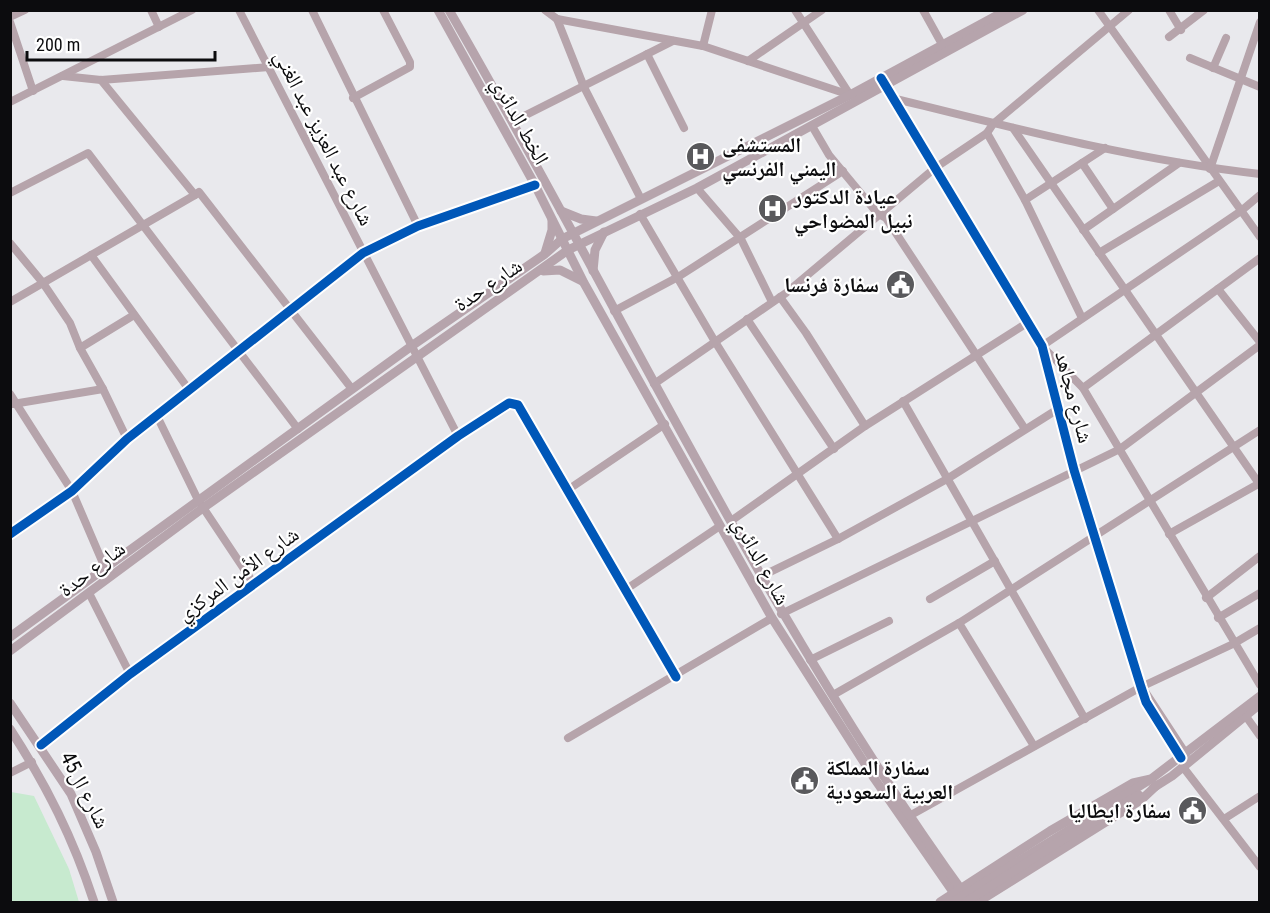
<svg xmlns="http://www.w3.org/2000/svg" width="1270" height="913" viewBox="0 0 1270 913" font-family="'Roboto Condensed','Noto Naskh Arabic',sans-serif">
  <rect width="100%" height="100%" fill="#e9e9ed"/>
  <path fill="#c7eacf" d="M11 792 34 796 69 869 79 902H11Z"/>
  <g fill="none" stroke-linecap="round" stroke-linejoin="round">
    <g stroke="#b6a4ab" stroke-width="8">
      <path d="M151 10 159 27"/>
      <path d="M239 10 458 436"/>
      <path d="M312 10 418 226"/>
      <path d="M545 10 557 19 703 46 850 95"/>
      <path d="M795 10 850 95"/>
      <path d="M923 10 943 46"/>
      <path d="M1098 10 1260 237"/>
      <path d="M1169 10 1181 30"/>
      <path d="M10 17 25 10"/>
      <path d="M557 19 584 87 641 199"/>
      <path d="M10 22 33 91"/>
      <path d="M1169 37 1204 10"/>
      <path d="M703 46 712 10"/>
      <path d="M647 54 684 128"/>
      <path d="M1190 58 1260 87"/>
      <path d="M748 61 822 10"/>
      <path d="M1213 68 1226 38"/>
      <path d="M63 76 101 80 269 67"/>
      <path d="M101 80 195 195 199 192 352 389"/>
      <path d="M883 82 1042 346 1074 470 1141 687 1146 702 1181 758"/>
      <path d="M353 98 410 67V62L383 10"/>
      <path d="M892 98C1013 128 1135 160 1260 174"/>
      <path d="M10 102 192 10"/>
      <path d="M514 121 673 41"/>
      <path d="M812 126 829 155 878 214 886 218 1025 429"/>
      <path d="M1013 128 1260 485"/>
      <path d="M987 133 1025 200 1082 318"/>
      <path d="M1082 163 1113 209"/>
      <path d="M1210 169 1260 22"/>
      <path d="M697 188 741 239 772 302"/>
      <path d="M10 193 88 153 298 429"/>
      <path d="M1260 195 1241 211 1042 346 1083 388 1260 685"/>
      <path d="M1025 200 1105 148"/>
      <path d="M640 214 714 340 838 539"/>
      <path d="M1083 230 1179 163"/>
      <path d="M10 243 43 283 70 323 80 348 103 389 127 439"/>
      <path d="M1099 253 1219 181"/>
      <path d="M91 255 190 391"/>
      <path d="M1218 289 1260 342"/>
      <path d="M780 297 806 333 865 426"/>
      <path d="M10 302 195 195"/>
      <path d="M614 311 678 277 843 171"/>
      <path d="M747 319 834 449"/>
      <path d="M80 348 134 315"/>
      <path d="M654 384 786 293 935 168 987 133 993 124 1129 10"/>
      <path d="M1083 388 1260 258"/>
      <path d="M10 394 72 491 105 568"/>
      <path d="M903 401 1085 719"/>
      <path d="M13 404 103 389"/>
      <path d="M157 416 198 500 254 584"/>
      <path d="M569 489 665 424"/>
      <path d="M731 521 865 426 1027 323"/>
      <path d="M10 534 72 491 127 439 363 253 418 226 535 185"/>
      <path d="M1169 534 1260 483"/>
      <path d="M762 576 838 539 947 479 1058 409"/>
      <path d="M625 590 720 526"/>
      <path d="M89 593 130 674"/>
      <path d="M1206 598 1260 556"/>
      <path d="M930 599 995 561"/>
      <path d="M781 614 1120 449 1260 345"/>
      <path d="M1218 618 1260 593"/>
      <path d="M959 623 1034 746"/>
      <path d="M810 660 889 621"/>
      <path d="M1144 690 1186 754"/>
      <path d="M833 695 959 623 1260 430"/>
      <path d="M1245 715 1260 736"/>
      <path d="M568 738 772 618"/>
      <path d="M41 745 130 674 458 436 509 403 518 405 676 677"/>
      <path d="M1183 767 1260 867"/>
      <path d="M10 773 32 762"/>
      <path d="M911 815 1141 687 1233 644 1260 628"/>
      <path d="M1224 819 1260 796"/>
    </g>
    <g stroke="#b6a4ac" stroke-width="9">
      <path d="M438 10 535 185 584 283 772 618 874 778 960 902"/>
      <path d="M449 10C621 307 766 621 968 899"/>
      <path d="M561 211 581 219 596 221"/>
      <path d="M545 253 552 230V220"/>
      <path d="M543 271 560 270 582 281"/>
      <path d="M593 271 595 250 604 232"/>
      <path d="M10 637 413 345 545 254 562 239 850 95 1007 10"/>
      <path d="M10 651 203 508 568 250 697 188 1023 10"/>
      <path d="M10 703 71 794 96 852 113 902"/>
      <path d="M10 729C47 786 73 838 94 902"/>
      <path d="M1153 788 1172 776 1260 704"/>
      <path d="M940 902 1050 831 1133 783 1151 779 1260 696"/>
      <path d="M978 902 1141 800 1157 785"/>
    </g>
    <g stroke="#b6a4ac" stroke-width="9">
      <path d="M953 902 1151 779"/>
      <path d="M966 902 1057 843 1139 795"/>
    </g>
    <defs>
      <g id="cycleway">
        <path d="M881 78 1042 346 1074 470 1141 687 1146 702 1181 758"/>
        <path d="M10 534 72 491 127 439 363 253 418 226 535 185"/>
        <path d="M41 745 130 674 458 436 509 403 518 405 676 677"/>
      </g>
    </defs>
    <use href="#cycleway" stroke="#fff" stroke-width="13"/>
    <use href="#cycleway" stroke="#0057b8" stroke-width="9"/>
  </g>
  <defs>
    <symbol id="hospital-disc" viewBox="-11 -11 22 22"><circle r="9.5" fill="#59595c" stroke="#fff"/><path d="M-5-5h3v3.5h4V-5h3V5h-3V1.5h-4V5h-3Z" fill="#fff"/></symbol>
    <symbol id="civic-disc" viewBox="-11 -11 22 22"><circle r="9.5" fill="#59595c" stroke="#fff"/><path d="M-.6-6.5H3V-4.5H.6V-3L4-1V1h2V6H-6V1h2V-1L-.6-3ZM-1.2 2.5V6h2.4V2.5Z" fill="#fff"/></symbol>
  </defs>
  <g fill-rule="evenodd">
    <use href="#hospital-disc" x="684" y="140" width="33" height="33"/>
    <use href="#hospital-disc" x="756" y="192" width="33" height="33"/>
    <use href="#civic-disc" x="884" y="268" width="33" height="33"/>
    <use href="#civic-disc" x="788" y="764" width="33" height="33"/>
    <use href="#civic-disc" x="1176" y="794" width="33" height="33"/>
  </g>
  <g text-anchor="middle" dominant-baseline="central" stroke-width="4.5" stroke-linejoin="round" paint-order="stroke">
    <g font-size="21" fill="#0c0c0e" stroke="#fff">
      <text transform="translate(520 121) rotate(61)">الخط الدائري</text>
      <text transform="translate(324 138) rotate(63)">شارع عبد العزيز عبد الغني</text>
      <text transform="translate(488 285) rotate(-34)">شارع حدة</text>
      <text transform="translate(1074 397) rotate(75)">شارع مجاهد</text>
      <text transform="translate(761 561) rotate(61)">شارع الدائري</text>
      <text transform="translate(92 569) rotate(-37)">شارع حدة</text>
      <text transform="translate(238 574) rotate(-36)">شارع الأمن المركزي</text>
      <text transform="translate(85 790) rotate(63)">شارع ال45</text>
    </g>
    <g font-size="21" font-weight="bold" fill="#0c0c0e" stroke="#fff" text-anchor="start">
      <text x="722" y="145">المستشفى<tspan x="722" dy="24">اليمني الفرنسي</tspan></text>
      <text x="794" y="197">عيادة الدكتور<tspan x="794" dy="24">نبيل المضواحي</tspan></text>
      <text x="879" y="285" text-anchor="end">سفارة فرنسا</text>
      <text x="826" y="768">سفارة المملكة<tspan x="826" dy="24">العربية السعودية</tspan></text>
      <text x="1171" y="811" text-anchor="end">سفارة ايطاليا</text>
    </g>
  </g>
  <rect width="1270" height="913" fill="none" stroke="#0c0c0e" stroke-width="24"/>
  <path d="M27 51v9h188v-9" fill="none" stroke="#0c0c0e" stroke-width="3"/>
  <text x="36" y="51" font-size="18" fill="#0c0c0e" stroke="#ffffff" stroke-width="4.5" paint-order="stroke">200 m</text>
</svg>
